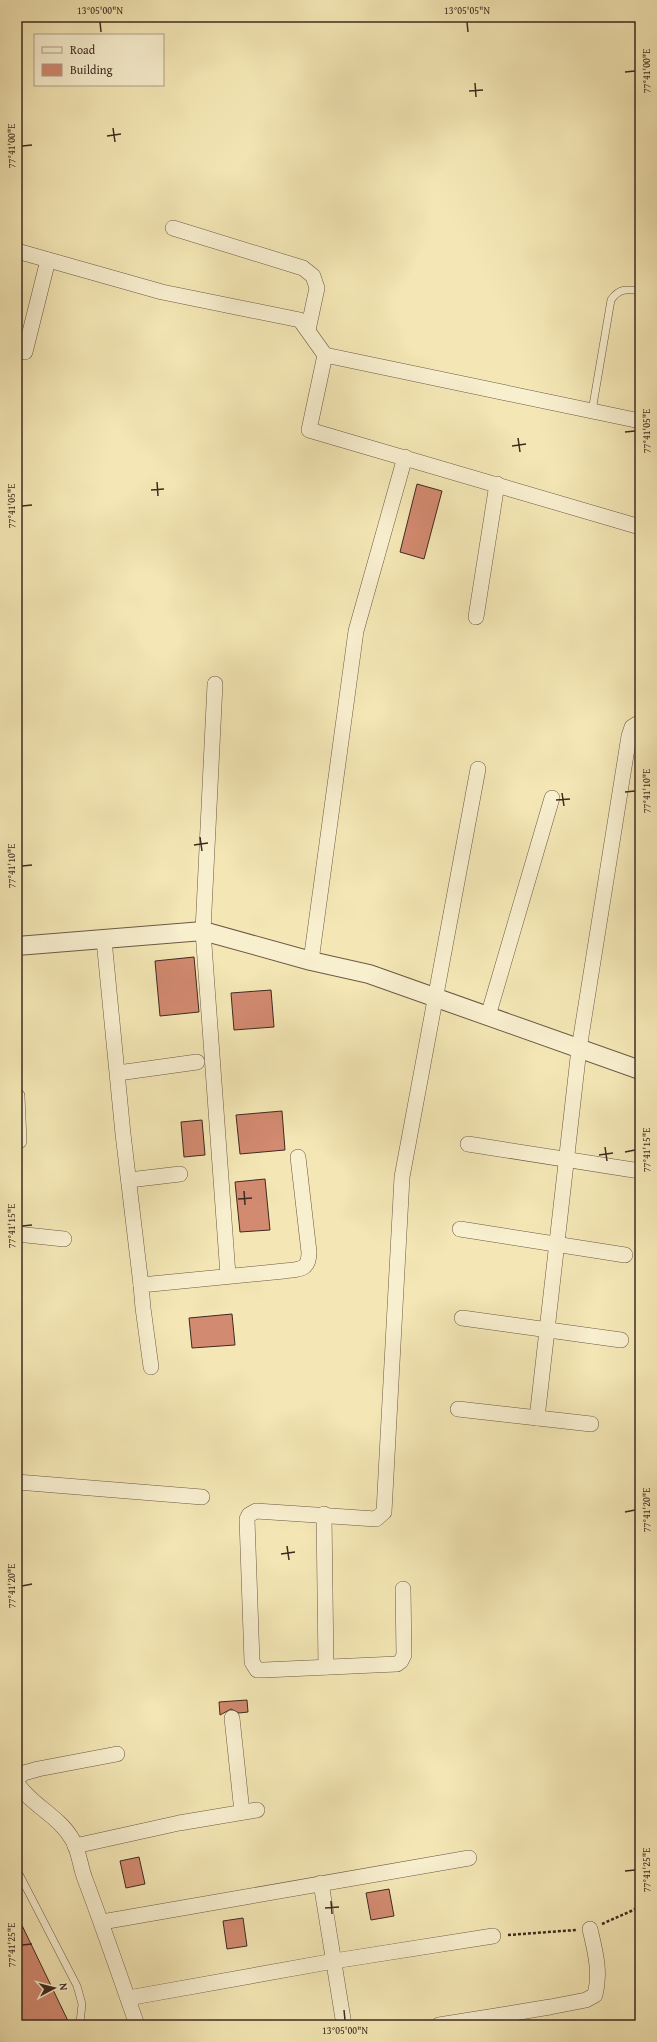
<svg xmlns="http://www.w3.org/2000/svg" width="657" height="2042" viewBox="0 0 657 2042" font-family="'Gentium Book Plus',serif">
  <rect width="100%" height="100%" fill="#f4e7b5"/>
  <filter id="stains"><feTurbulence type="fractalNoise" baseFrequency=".005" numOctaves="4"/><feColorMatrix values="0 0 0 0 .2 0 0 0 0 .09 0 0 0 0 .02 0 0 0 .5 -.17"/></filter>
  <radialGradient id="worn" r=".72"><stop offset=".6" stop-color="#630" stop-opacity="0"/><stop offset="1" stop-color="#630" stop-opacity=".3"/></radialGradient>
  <g fill="#d28a70" stroke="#3f2a20">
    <path d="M417 484 442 491 424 559 400 552Z"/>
    <path d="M194 957 199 1012 160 1016 155 961Z"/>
    <path d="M271 990 274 1027 234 1030 231 993Z"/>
    <path d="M282 1111 285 1150 240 1154 236 1115Z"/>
    <path d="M202 1120 205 1155 184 1157 181 1122Z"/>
    <path d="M265 1179 270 1230 240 1232 235 1182Z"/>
    <path d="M232 1314 235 1345 192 1348 189 1318Z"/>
    <path d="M247 1700 248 1712 239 1713 231 1709 220 1715 219 1702Z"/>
    <path d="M139 1857 145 1884 126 1888 120 1861Z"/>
    <path d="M389 1889 394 1916 371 1920 366 1893Z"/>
    <path d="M17 1915 70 2025H17Z"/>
    <path d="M243 1918 247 1946 227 1949 223 1921Z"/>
  </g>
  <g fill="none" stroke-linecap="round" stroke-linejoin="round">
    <defs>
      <g id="service">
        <path d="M592 411 611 300C619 288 627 289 640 291"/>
        <path d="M17 1870 77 1986 82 2004 80 2023 77 2025"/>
      </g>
      <g id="minor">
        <path d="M173 228 303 268 313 276 317 288 308 330"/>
        <path d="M17 251 162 292 300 320 325 355 309 430 640 527"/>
        <path d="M25 352 48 260"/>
        <path d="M325 355 640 421"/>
        <path d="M476 617 497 484"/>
        <path d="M215 684 203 931 228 1275"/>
        <path d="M104 940 123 1134 141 1285"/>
        <path d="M311 961 356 631 405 457"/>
        <path d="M488 1016 552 798"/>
        <path d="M118 1073 197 1062"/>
        <path d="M17 1096 19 1141"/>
        <path d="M468 1144 640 1171"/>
        <path d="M129 1180 180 1174"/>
        <path d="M460 1229 625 1255"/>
        <path d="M17 1234 64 1239"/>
        <path d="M462 1318 621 1340"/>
        <path d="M151 1367 143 1308 141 1285 284 1271C299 1269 309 1271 309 1252L298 1157"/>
        <path d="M458 1409 591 1424"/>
        <path d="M537 1418 579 1049 629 736 632 727 640 722"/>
        <path d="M17 1482 202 1497"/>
        <path d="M324 1514 326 1667"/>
        <path d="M403 1589 404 1655 401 1661 397 1664 264 1670H257L252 1662 247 1519 249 1515 256 1511 376 1519 384 1512 402 1177 478 769"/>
        <path d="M232 1718 242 1812"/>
        <path d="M117 1754 38 1769 24 1773 19 1777 17 1783C31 1805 59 1816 72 1839 79 1850 80 1866 85 1879 103 1927 120 1976 137 2025"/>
        <path d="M75 1846 179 1823 257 1810"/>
        <path d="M321 1883 344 2025"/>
        <path d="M102 1922 469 1858"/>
        <path d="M128 1998 334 1961 493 1936"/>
        <path d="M439 2025 550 2007 586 2000 595 1995C601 1972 595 1951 590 1929"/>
      </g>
      <path id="tertiary" d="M17 946 203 931 311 961 369 974 640 1070"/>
    </defs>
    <use href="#service" stroke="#6c5945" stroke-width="8"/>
    <use href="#minor" stroke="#6c5945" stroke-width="16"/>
    <use href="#tertiary" stroke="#6c5945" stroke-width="20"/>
    <g stroke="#3f2a20" stroke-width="2.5" stroke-dasharray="3 2" stroke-linecap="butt">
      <path d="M602 1924 640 1907"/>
      <path d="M508 1935 576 1930"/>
    </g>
    <use href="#service" stroke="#f8efcf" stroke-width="7"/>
    <use href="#minor" stroke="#f8efcf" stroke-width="15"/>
    <use href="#tertiary" stroke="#f8efcf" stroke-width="18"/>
  </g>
  <path fill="none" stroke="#3f2a20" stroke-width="1.5" d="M100 22 101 32M467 22 468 32M625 72 635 71M475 83 476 97M469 91 483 90M113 128 115 142M107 136 121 134M22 146 32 145M625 432 635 431M518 438 520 452M512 446 526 444M157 482 158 496M151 490 164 489M22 506 32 505M625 792 635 791M562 793 564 806M556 800 570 799M200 837 202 851M194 845 208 843M22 866 32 865M605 1147 607 1161M625 1152 635 1150M599 1155 613 1153M244 1191 245 1205M238 1199 252 1198M22 1226 32 1225M625 1512 635 1510M287 1546 289 1560M281 1554 295 1552M22 1586 32 1584M625 1871 635 1870M331 1901 332 1914M325 1908 339 1907M22 1945 32 1944M344 2010 345 2020"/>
  <rect width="657" height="2042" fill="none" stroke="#f4e7b5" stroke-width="44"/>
  <rect x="34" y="34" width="130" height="52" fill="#f8efcf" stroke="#aea089"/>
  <rect x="42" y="47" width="20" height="6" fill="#f8efcf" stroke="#aea089"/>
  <text x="70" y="54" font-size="12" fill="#3f2a20">Road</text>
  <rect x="42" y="64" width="20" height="12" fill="#d28a70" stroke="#aea089"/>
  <text x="70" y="74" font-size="12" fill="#3f2a20">Building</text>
  <g transform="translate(54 1988) rotate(83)" stroke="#f8efcf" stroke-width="3" paint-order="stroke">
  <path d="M0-3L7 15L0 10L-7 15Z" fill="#3f2a20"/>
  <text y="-6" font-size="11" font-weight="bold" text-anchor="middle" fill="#3f2a20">N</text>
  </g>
  <rect x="22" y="22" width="613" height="1998" fill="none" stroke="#3f2a20" stroke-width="1.5"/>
  <g font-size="10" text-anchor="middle" fill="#3f2a20">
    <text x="100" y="14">13°05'00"N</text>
    <text x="467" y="14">13°05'05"N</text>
    <text transform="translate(646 71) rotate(-90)" y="4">77°41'00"E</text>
    <text transform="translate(11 146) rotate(-90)" y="4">77°41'00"E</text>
    <text transform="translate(646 431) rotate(-90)" y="4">77°41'05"E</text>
    <text transform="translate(11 506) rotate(-90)" y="4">77°41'05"E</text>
    <text transform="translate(646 791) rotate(-90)" y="4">77°41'10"E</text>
    <text transform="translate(11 866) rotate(-90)" y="4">77°41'10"E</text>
    <text transform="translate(646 1150) rotate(-90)" y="4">77°41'15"E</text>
    <text transform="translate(11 1226) rotate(-90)" y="4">77°41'15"E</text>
    <text transform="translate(646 1510) rotate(-90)" y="4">77°41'20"E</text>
    <text transform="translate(11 1586) rotate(-90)" y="4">77°41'20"E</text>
    <text transform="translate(646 1870) rotate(-90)" y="4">77°41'25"E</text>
    <text transform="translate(11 1945) rotate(-90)" y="4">77°41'25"E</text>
    <text x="345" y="2034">13°05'00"N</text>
  </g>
  <rect width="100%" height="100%" filter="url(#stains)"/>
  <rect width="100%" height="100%" fill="url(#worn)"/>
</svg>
